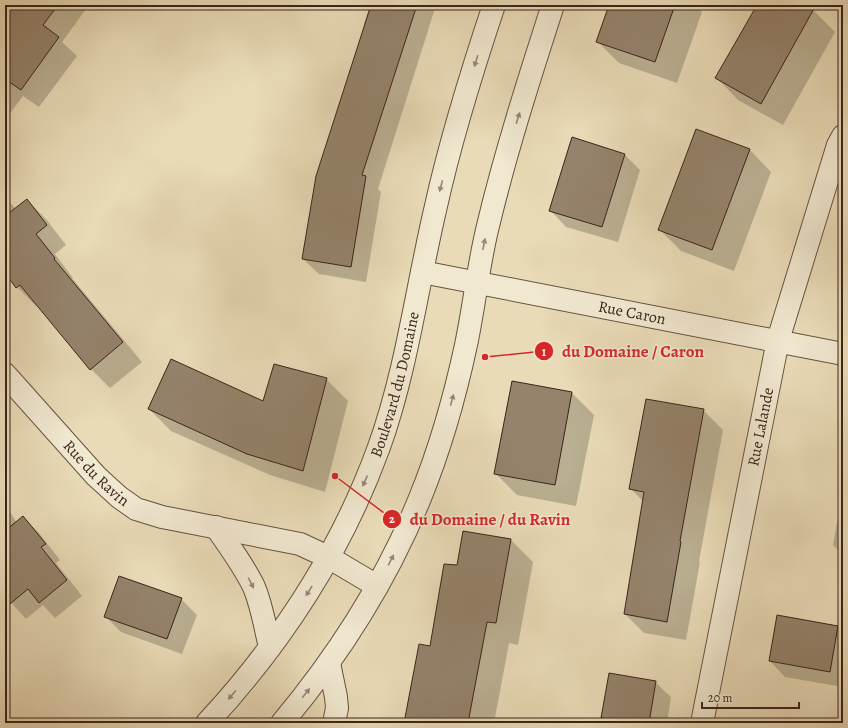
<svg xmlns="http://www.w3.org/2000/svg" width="848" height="728" viewBox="0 0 848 728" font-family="Alegreya,serif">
  <rect width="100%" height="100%" fill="#e9dbb7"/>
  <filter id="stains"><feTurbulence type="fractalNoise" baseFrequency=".005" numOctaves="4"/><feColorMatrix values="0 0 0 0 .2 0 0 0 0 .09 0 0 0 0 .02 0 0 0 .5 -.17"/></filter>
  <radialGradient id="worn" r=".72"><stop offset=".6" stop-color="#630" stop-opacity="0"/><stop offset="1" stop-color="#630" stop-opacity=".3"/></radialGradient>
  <g fill="#0003">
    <path d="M5 5H89L62 42 77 56 39 107 23 96 5 120Z"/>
    <path d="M370 5H436L378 189 381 192 366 282 319 274 303 259 365 25 364 24Z"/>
    <path d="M610 5H695L702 12 677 83 619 63 597 41Z"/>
    <path d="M758 5H804L813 10 835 32 783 125 738 100 717 78Z"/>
    <path d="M750 150 771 172 734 271 681 251 659 229Z"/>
    <path d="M624 154 640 170 618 242 566 227 551 211Z"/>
    <path d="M5 197 16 209 27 200 46 219 66 245 55 254 73 278H72L142 362 110 388 91 369 38 305 36 306 17 287 5 271Z"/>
    <path d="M326 379 348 401 325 492 270 475 171 431 149 409 263 403Z"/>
    <path d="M572 393 594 415 576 506 517 495 495 473Z"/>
    <path d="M703 410 723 430 699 561 700 562 686 640 644 633 625 614 644 502 630 488Z"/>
    <path d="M843 489V555L833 545Z"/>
    <path d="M5 504 17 523 23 517 39 533 60 560 56 563 82 596 55 618 43 605 26 619 5 596Z"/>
    <path d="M511 540 533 562 518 645 509 643 494 723H405L457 567Z"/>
    <path d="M181 599 197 615 182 654 121 632 106 617Z"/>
    <path d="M837 627 843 630V687L785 677 770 661Z"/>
    <path d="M655 682 671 697 667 723H605V721L602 718Z"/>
  </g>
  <g fill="#95836c" stroke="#3a241a">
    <path d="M5 5H58L43 25 59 37 21 90 5 79Z"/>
    <path d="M371 5H417L362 175 366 176 351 267 302 259 316 176Z"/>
    <path d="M609 5H675L655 62 596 42Z"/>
    <path d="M757 5H816L761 104 715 78Z"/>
    <path d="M696 129 750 149 712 250 658 230Z"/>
    <path d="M572 137 625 154 602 227 549 211Z"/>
    <path d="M27 199 47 225 36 234 55 258 54 259 123 342 90 370 20 285 16 288 5 273V216Z"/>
    <path d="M171 359 263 401 274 364 327 378 303 471 247 454 148 409Z"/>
    <path d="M512 381 572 392 555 485 494 474Z"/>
    <path d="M646 399 704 409 680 541 681 542 667 622 624 614 644 492 629 489Z"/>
    <path d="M23 516 46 544 41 547 67 580 39 603 28 589 5 608V531Z"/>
    <path d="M463 531 511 539 496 623 487 622 468 723H404L419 644 430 646 444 564 457 565Z"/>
    <path d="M119 576 182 598 167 639 104 617Z"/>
    <path d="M777 615 838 626 830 672 769 661Z"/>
    <path d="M609 673 656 681 649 723H634L601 718Z"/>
  </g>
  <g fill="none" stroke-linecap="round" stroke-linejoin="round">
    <defs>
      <g id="minor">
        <path id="s1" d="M422 272 843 354"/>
        <path id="s2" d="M5 374 96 476 119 497 136 509 162 517 300 544 328 557 377 586"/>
        <path d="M216 527C229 546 244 566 254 587 262 606 265 627 270 647"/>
        <path d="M329 663 336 697 337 708 334 723"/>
        <path id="s3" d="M207 723C281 643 342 549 379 447 407 369 417 286 436 206 451 138 472 71 494 5"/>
        <path d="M282 723C338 656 387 579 420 498 440 449 455 396 466 345 474 307 478 268 487 230 505 154 529 79 553 5"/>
        <path id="s4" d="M702 723 778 340 838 145 843 136"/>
      </g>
    </defs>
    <use href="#minor" stroke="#665241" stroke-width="24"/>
    <use href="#minor" stroke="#f1e8d0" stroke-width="22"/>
  </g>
  <defs><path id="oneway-solid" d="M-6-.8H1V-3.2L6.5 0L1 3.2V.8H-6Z"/></defs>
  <g fill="#968675">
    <use href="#oneway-solid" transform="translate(476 61) rotate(107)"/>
    <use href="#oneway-solid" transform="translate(518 118) rotate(-72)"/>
    <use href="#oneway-solid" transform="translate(441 186) rotate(105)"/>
    <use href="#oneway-solid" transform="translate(484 244) rotate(-79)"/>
    <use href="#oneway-solid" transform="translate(452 400) rotate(-75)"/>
    <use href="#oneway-solid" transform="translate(365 481) rotate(114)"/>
    <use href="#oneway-solid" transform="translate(391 560) rotate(-62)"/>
    <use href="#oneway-solid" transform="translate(251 583) rotate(63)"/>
    <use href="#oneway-solid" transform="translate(309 591) rotate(122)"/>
    <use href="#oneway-solid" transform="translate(306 693) rotate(-51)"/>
    <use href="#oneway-solid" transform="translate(232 695) rotate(130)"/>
  </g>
  <g text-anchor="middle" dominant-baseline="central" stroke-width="3" stroke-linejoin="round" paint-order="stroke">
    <g font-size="16" fill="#3a241a" stroke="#f1e8d0">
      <text stroke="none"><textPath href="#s1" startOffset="214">Rue Caron</textPath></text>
      <text stroke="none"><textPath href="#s3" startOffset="392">Boulevard du Domaine</textPath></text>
      <text stroke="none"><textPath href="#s4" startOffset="302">Rue Lalande</textPath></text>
      <text stroke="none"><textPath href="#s2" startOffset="135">Rue du Ravin</textPath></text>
    </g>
  </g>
  <path fill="none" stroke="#d62828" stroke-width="1.5" d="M485 357L544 351M335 476L392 519"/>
  <g fill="#d62828" stroke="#f1e8d0" stroke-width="1.5">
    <circle cx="485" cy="357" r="4"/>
    <circle cx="335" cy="476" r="4"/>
    <circle cx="544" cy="351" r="10"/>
    <circle cx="392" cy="519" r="10"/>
  </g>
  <g font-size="12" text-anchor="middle" font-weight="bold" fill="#fff">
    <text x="544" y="356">1</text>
    <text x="392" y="523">2</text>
  </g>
  <g font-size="17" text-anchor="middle" font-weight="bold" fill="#d62828" stroke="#f1e8d0" stroke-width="3" stroke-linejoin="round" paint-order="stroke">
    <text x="633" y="357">du Domaine / Caron</text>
    <text x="490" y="525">du Domaine / du Ravin</text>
  </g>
  <rect width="848" height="728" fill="none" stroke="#e9dbb7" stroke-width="20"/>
  <rect x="6" y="6" width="836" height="716" fill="none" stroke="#3a241a" stroke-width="2"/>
  <rect x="10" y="10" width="828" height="708" fill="none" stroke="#3a241a"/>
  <path d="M702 702v6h97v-6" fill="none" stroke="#3a241a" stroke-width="2"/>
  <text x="708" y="702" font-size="12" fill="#3a241a" stroke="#f1e8d0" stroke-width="3" paint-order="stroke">20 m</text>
  <rect width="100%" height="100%" filter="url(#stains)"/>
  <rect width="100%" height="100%" fill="url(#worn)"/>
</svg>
